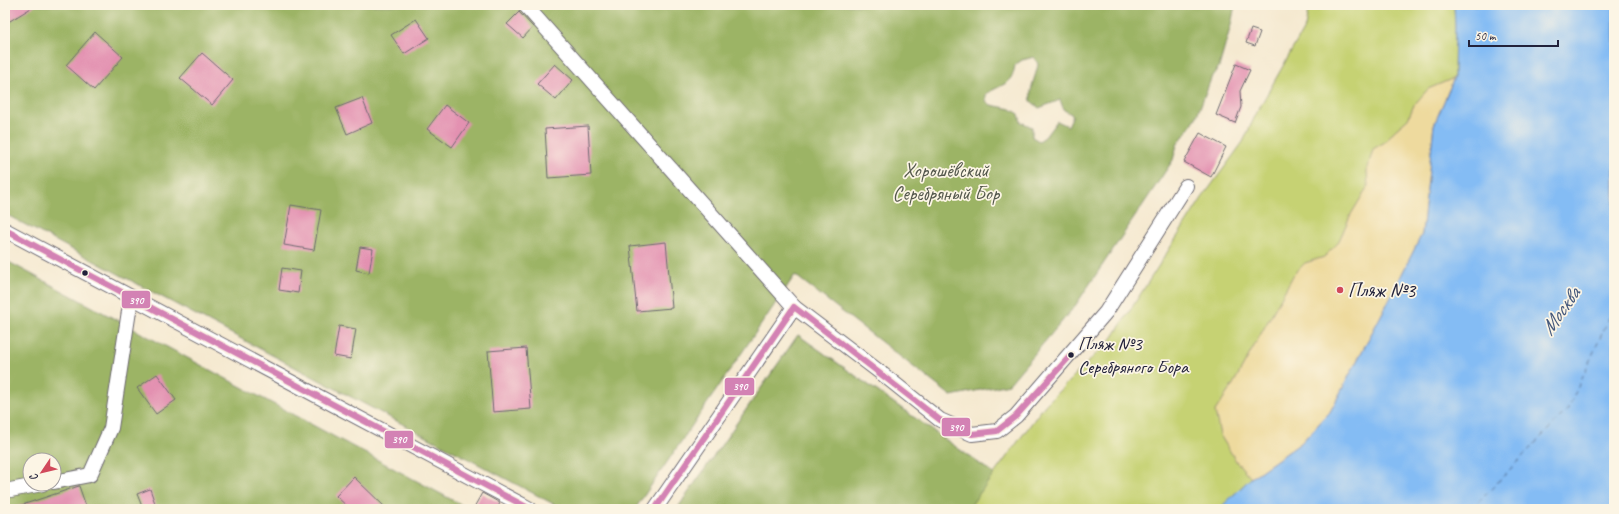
<svg xmlns="http://www.w3.org/2000/svg" width="1619" height="514" viewBox="0 0 1619 514" font-family="Caveat,sans-serif">
  <rect width="100%" height="100%" fill="#fcf5e5"/>
  <filter id="ink" filterUnits="userSpaceOnUse"><feTurbulence type="fractalNoise" baseFrequency=".025" numOctaves="2"/><feDisplacementMap in="SourceGraphic" scale="8" xChannelSelector="R" yChannelSelector="G"/><feConvolveMatrix kernelMatrix="1 2 1 2 8 2 1 2 1" color-interpolation-filters="sRGB"/></filter>
  <filter id="wash" filterUnits="userSpaceOnUse"><feTurbulence type="fractalNoise" baseFrequency=".012" numOctaves="4" result="noise"/><feDisplacementMap in="SourceGraphic" scale="16" xChannelSelector="R" yChannelSelector="G"/><feGaussianBlur stdDeviation="0.9" result="paint"/><feColorMatrix in="noise" values="0 0 0 0 0 0 0 0 0 0 0 0 0 0 0 0 0 1.4 0 .05"/><feComposite in="paint" operator="in"/></filter>
  <g filter="url(#wash)">
    <rect width="100%" height="100%" fill="#f5e9d0"/>
    <path fill="#c6d273" stroke="#747a57" d="M1309 5H1454L1455 25 1454 78 1434 125 1422 234 1386 306 1301 443 1251 478 1219 509H677L798 335 994 474 1045 405 1113 337 1202 198 1243 142 1257 112 1305 27Z"/>
    <g fill="#9cb465" stroke="#5f6b50" fill-rule="evenodd">
      <path d="M5 5H1235L1231 25 1219 67 1212 76 1196 118 1177 145 1173 160 1075 306 1009 384 951 396 795 275 635 509H563L5 214ZM1034 57 1038 64C1036 77 1029 88 1031 101L1039 108 1060 100 1064 110 1073 115 1068 126 1057 121 1045 137 1039 141 1032 137V127L1021 122 1019 114 1011 109 991 105 986 101V94C1001 84 1012 86 1015 65L1022 60Z"/>
      <path d="M5 260 469 509H5ZM30 460H54V484H30Z"/>
      <path d="M798 335 994 474 968 509H677Z"/>
    </g>
    <path fill="#eeda9e" stroke="#887e6c" d="M1454 78 1434 125 1422 234 1386 306 1330 412 1301 443 1251 478 1236 461 1220 435 1215 411 1232 386 1294 274 1305 263 1324 257 1338 243 1350 216 1368 186 1367 171 1373 149 1385 142 1394 131 1408 119 1414 105 1428 89Z"/>
    <path fill="#84bcf4" stroke="#536f98" d="M1454 5H1614V509H1219L1251 478 1301 443 1330 412 1386 306 1422 234 1434 125 1454 78 1455 25Z"/>
    <g fill="none" stroke-linecap="round" stroke-linejoin="round">
      <path stroke="#44587c" stroke-width="1" stroke-dasharray="5 4" stroke-linecap="butt" d="M1472 509 1568 409 1614 307"/>
    </g>
    <g id="blocks">
      <g fill="#e391b1">
        <path d="M5 5H36L5 24Z"/>
        <path d="M519 12 533 27 523 38 507 24Z"/>
        <path d="M416 19 429 38 404 54 391 35Z"/>
        <path d="M1251 29 1260 32 1255 46 1246 43Z"/>
        <path d="M95 32 123 57 94 90 66 65Z"/>
        <path d="M202 53 233 80 212 105 180 78Z"/>
        <path d="M555 64 573 80 556 100 537 84Z"/>
        <path d="M1236 64 1250 70 1240 91 1241 107 1235 123 1216 115Z"/>
        <path d="M362 98 372 123 347 134 336 108Z"/>
        <path d="M445 105 469 123 452 147 427 129Z"/>
        <path d="M588 126 591 175 548 178 545 129Z"/>
        <path d="M1200 133 1226 147 1211 177 1184 162Z"/>
        <path d="M291 205 321 210 314 250 284 245Z"/>
        <path d="M666 242 672 308 637 311 630 246Z"/>
        <path d="M360 247 373 249 369 273 356 270Z"/>
        <path d="M282 268 301 271 298 293 279 290Z"/>
        <path d="M339 326 356 329 351 359 334 356Z"/>
        <path d="M526 348 531 409 493 412 488 351Z"/>
        <path d="M157 374 176 400 156 414 137 388Z"/>
        <path d="M354 477 387 509H350L336 496Z"/>
        <path d="M79 486 87 509H16V507Z"/>
        <path d="M150 489 157 509H143L137 494Z"/>
        <path d="M482 493 500 503 497 509H473Z"/>
      </g>
    </g>
  </g>
  <g filter="url(#ink)">
    <use href="#blocks" fill-opacity="0" stroke="#6c686f" stroke-width="1"/>
    <g fill="none" stroke-linecap="round" stroke-linejoin="round">
      <defs>
        <g id="street">
          <path d="M525 5 794 307"/>
          <path d="M5 230 530 509"/>
          <path d="M54 482 90 475 111 428 131 298"/>
          <path d="M5 491 42 484"/>
          <path d="M655 509 794 307 885 376 940 420 972 434 997 431 1016 416 1106 312 1186 186"/>
        </g>
      </defs>
      <use href="#street" stroke="#6c686f" stroke-width="16"/>
      <use href="#street" stroke="#fff" stroke-width="14"/>
      <defs>
        <g id="bus-1">
          <path d="M5 230 530 509"/>
          <path d="M655 509 794 307 940 420 972 434 997 431 1016 416 1071 355"/>
        </g>
      </defs>
      <use href="#bus-1" stroke="#fcf5e5" stroke-width="9"/>
      <use href="#bus-1" stroke="#d382b4" stroke-width="6"/>
    </g>
  </g>
  <g fill="#22223b" stroke="#fcf5e5" stroke-width="1.5">
    <circle cx="85" cy="273" r="3.5"/>
    <circle cx="1071" cy="355" r="3.5"/>
  </g>
  <circle fill="#d1495b" stroke="#fcf5e5" stroke-width="1.5" cx="1340" cy="290" r="4"/>
  <g text-anchor="middle" dominant-baseline="central" stroke-width="3.5" stroke-linejoin="round" paint-order="stroke">
    <g font-size="19" fill="#22223b" stroke="#fcf5e5" text-anchor="start">
      <text x="1078" y="344">Пляж №3<tspan x="1078" dy="23">Cеребряного Бора</tspan></text>
    </g>
    <g font-size="20" fill="#53574c" stroke="#fcf5e5">
      <text x="946" y="170">Хорошёвский<tspan x="946" dy="23">Серебряный Бор</tspan></text>
    </g>
    <g font-size="20" fill="#22223b" stroke="#fcf5e5" text-anchor="start">
      <text x="1348" y="290">Пляж №3</text>
    </g>
    <g font-size="21" font-style="italic" fill="#44587c" stroke="#fcf5e5">
      <text transform="translate(1560 311) rotate(-55)">Москва</text>
    </g>
  </g>
  <g stroke="#fcf5e5" stroke-width="1.5">
    <rect x="121" y="290" width="30" height="19" rx="4" fill="#d382b4"/>
    <rect x="724" y="377" width="31" height="19" rx="4" fill="#d382b4"/>
    <rect x="941" y="417" width="30" height="20" rx="4" fill="#d382b4"/>
    <rect x="384" y="430" width="30" height="19" rx="4" fill="#d382b4"/>
  </g>
  <g font-size="11" text-anchor="middle" font-weight="bold" fill="#fff">
    <text x="136" y="304">390</text>
    <text x="740" y="390">390</text>
    <text x="956" y="431">390</text>
    <text x="399" y="443">390</text>
  </g>
  <rect width="1619" height="514" fill="none" stroke="#fcf5e5" stroke-width="20"/>
  <g transform="translate(42 472) rotate(235)"><circle r="19" fill="#fcf5e5" stroke="#a5a1a1"/>
  <path d="M0-3L7 15L0 10L-7 15Z" fill="#d1495b"/>
  <text y="-6" font-size="11" font-weight="bold" text-anchor="middle" fill="#22223b">С</text>
  </g>
  <path d="M1469 40v6h89v-6" fill="none" stroke="#22223b" stroke-width="2"/>
  <text x="1475" y="40" font-size="12" fill="#22223b" stroke="#fcf5e5" stroke-width="3" paint-order="stroke">50 m</text>
</svg>
